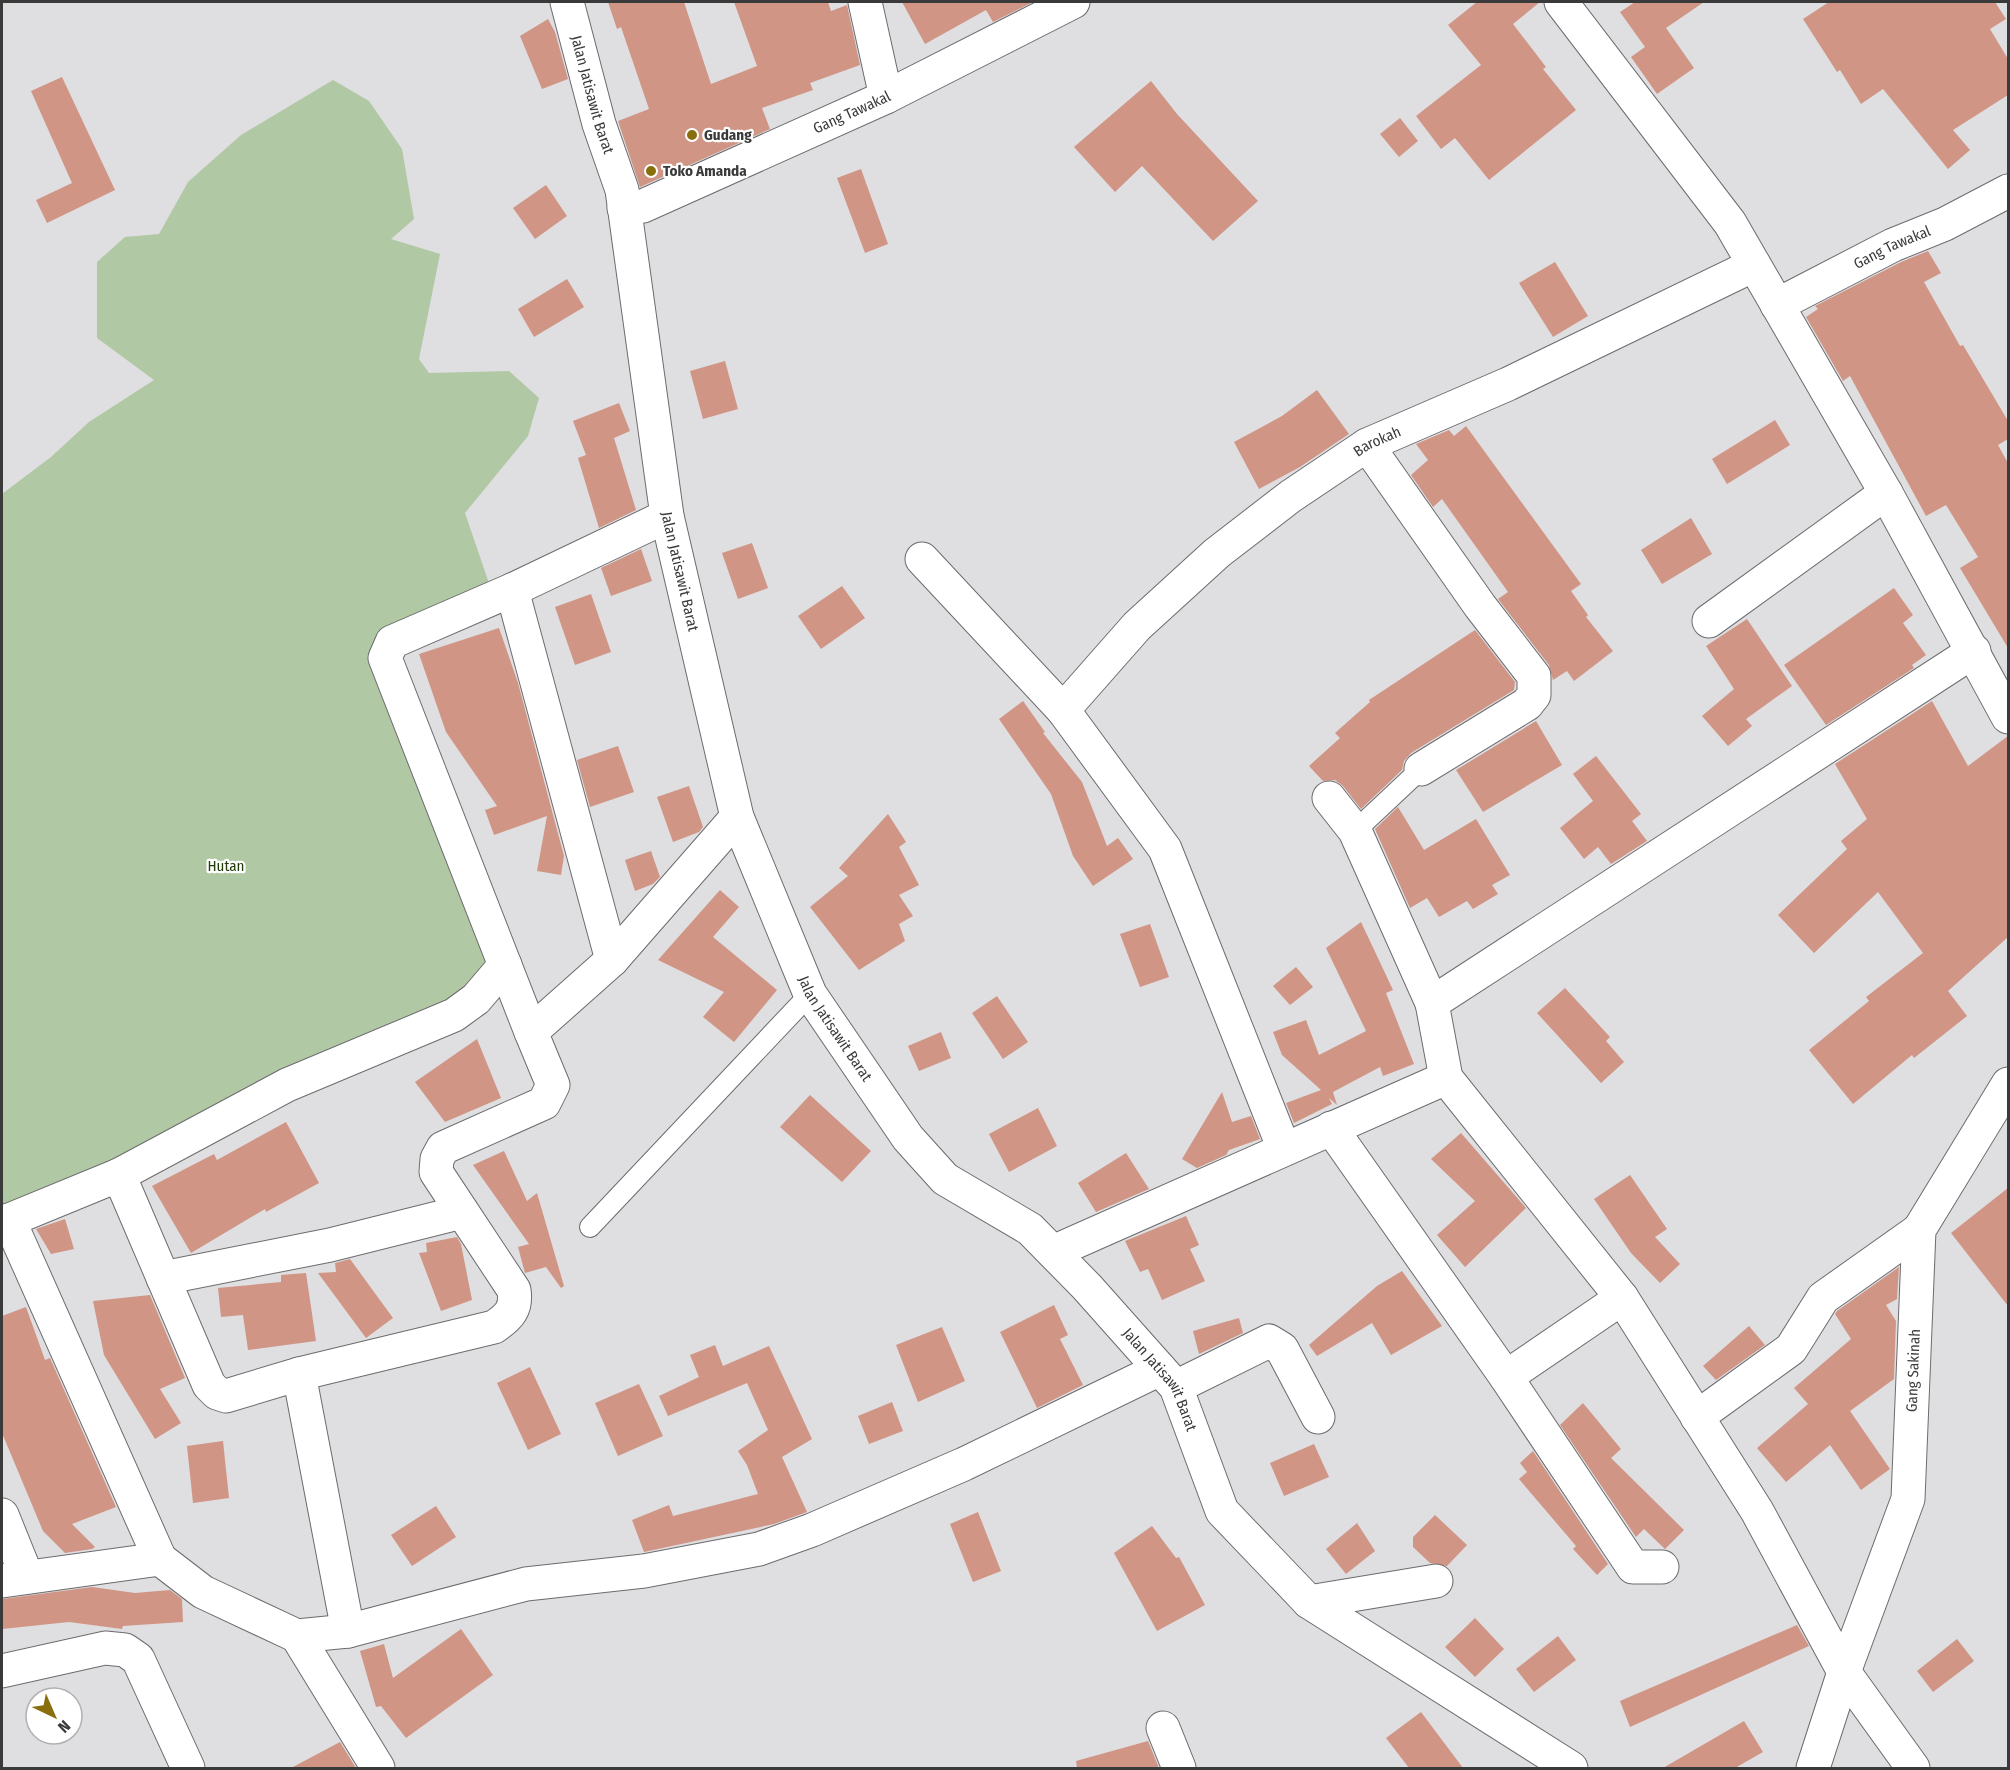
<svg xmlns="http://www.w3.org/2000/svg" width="2010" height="1770" viewBox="0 0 2010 1770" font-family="'Fira Sans Condensed',sans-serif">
  <rect width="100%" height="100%" fill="#dfdee1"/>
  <path fill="#b1c8a4" d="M333 80 369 101 402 149 414 219 391 239 440 254 419 359 429 373 509 371 539 398 528 436 465 513 494 598 392 642 505 965 476 999 2 1226V494L51 457 89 422 154 380 97 338V262L125 237 159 234 188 182 241 135Z"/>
  <g fill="#d09585">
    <path d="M608 2H684L711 84 757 66 734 2H828L831 11 847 5 860 65 810 83 813 90 762 108 770 129 640 187 618 121 649 109 621 27 617 29Z"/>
    <path d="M902 2H1033L993 22 986 10 925 44Z"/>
    <path d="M1477 2H1540L1513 24 1546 67 1543 69 1576 110 1489 180 1455 138 1441 149 1416 116 1481 65 1448 25Z"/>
    <path d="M1635 2H1704L1666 28 1694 68 1657 94 1631 57 1645 47 1620 12Z"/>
    <path d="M1829 2H1995L2006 19 1990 29 2008 59V95L1953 130 1970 150 1948 169 1883 89 1861 104 1840 70 1837 72 1803 19Z"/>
    <path d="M548 19 555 32 568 79 542 89 520 36Z"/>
    <path d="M62 77 115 190 47 223 36 200 72 183 31 91Z"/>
    <path d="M1151 81 1177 114 1258 201 1213 241 1142 166 1115 192 1074 147Z"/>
    <path d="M1400 118 1418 141 1399 157 1380 134Z"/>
    <path d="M861 169 888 244 865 253 837 178Z"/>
    <path d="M546 185 567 216 535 239 513 208Z"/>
    <path d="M1928 251 1941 273 1924 282 1960 346 1963 345 2008 421V439L1998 445 2008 463V648L1960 568 1978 557 1946 505 1926 516 1850 376 1843 381 1806 317 1818 309 1815 306 1901 262Z"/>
    <path d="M1555 262 1588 316 1553 337 1519 283Z"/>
    <path d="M567 279 584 307 534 337 518 309Z"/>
    <path d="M725 361 738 409 703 419 690 371Z"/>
    <path d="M1317 390 1349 434 1300 467 1259 489 1234 442 1282 416Z"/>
    <path d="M619 403 630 431 614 438 636 510 599 528 578 458 586 455 573 421Z"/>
    <path d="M1775 420 1790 445 1727 484 1712 459Z"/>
    <path d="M1466 426 1581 584 1571 591 1588 615 1586 617 1613 651 1574 681 1567 671 1553 680 1549 665 1498 599 1508 592 1442 499 1433 507 1411 475 1428 460 1416 444 1449 430 1454 436Z"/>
    <path d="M1691 518 1712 554 1662 584 1641 550Z"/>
    <path d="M752 543 768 588 738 599 722 553Z"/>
    <path d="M641 549 652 581 611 596 601 568Z"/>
    <path d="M842 586 865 618 821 649 798 616Z"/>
    <path d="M1894 588 1913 615 1903 623 1926 655 1912 665 1914 668 1826 725 1784 665Z"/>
    <path d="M591 594 611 652 575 665 555 607Z"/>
    <path d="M1747 619 1792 686 1746 719 1752 726 1728 746 1702 716 1734 689 1706 646Z"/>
    <path d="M499 628 518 683 564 856 561 875 537 871 547 816 494 835 485 810 497 806 446 732 419 654Z"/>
    <path d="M1475 630 1515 682 1514 690 1411 753 1404 761 1402 770 1361 809 1343 786 1335 780 1323 781 1309 766 1340 738 1335 733 1370 702 1369 700Z"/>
    <path d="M1023 701 1045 732 1043 733 1082 782 1107 846 1118 838 1133 859 1093 886 1073 856 1051 794 999 719Z"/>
    <path d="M1932 701 1968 766 2008 736V937L1948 991 1967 1016 1914 1058 1912 1055 1853 1104 1809 1050 1869 1001 1866 997 1923 953 1878 892 1814 953 1778 915 1847 849 1841 841 1867 819 1835 764Z"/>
    <path d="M1536 721 1562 765 1483 812 1456 770Z"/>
    <path d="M618 746 634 792 590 807 577 760Z"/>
    <path d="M1596 756 1641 814 1632 821 1647 841 1611 864 1598 847 1584 859 1560 828 1593 801 1573 774Z"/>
    <path d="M689 786 703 827 699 832 673 842 657 797Z"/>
    <path d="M1398 807 1424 850 1476 819 1510 875 1492 885 1498 894 1473 909 1467 901 1439 917 1427 898 1410 908 1375 829Z"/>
    <path d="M888 814 906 842 899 847 919 885 899 895 913 916 899 924 905 941 859 970 810 907 848 876 839 868Z"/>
    <path d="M651 851 660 877 653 884 635 891 625 860Z"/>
    <path d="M720 890 739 907 713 937 777 990 734 1042 703 1017 724 992 658 960Z"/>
    <path d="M1361 922 1393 990 1386 993 1414 1064 1383 1076 1380 1067 1333 1092 1337 1105 1329 1098 1332 1104 1294 1123 1286 1103 1321 1090 1282 1055 1273 1032 1306 1020 1319 1055 1366 1031 1326 948Z"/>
    <path d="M1150 924 1169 977 1140 987 1120 934Z"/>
    <path d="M1296 967 1313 987 1290 1005 1273 986Z"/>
    <path d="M1565 988 1610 1037 1606 1041 1624 1062 1601 1083 1537 1013Z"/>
    <path d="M997 996 1028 1042 1003 1059 972 1013Z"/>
    <path d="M941 1032 951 1058 919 1071 908 1046Z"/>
    <path d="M477 1039 501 1098 445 1122 415 1082Z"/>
    <path d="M1222 1092 1232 1122 1251 1116 1260 1139 1229 1150 1226 1155 1197 1168 1182 1159Z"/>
    <path d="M810 1095 871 1151 842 1182 780 1127Z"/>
    <path d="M1038 1108 1057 1146 1009 1172 989 1134Z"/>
    <path d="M286 1122 319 1183 266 1212 265 1209 191 1253 152 1186 214 1154 217 1160Z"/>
    <path d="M1461 1133 1526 1208 1465 1267 1437 1235 1475 1201 1431 1159Z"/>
    <path d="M504 1151 527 1201 537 1193 564 1286 561 1288 546 1267 525 1273 518 1247 529 1244 473 1165Z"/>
    <path d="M1126 1153 1149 1189 1096 1212 1078 1183Z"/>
    <path d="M1630 1175 1667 1229 1655 1237 1680 1264 1660 1283 1631 1253 1594 1199Z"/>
    <path d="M2008 1188V1306L1951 1233Z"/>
    <path d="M1186 1216 1199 1245 1190 1249 1205 1281 1162 1300 1148 1269 1140 1272 1125 1241Z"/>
    <path d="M65 1219 74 1249 51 1254 36 1229Z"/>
    <path d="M457 1237 461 1244 472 1300 441 1311 419 1253 427 1252 426 1243Z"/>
    <path d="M350 1259 393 1318 366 1338 318 1273 336 1272 335 1263Z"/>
    <path d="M1899 1267 1897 1299 1886 1305 1896 1321 1894 1379 1850 1411 1890 1469 1861 1490 1830 1445 1786 1482 1757 1448 1808 1404 1794 1388 1851 1339 1835 1314 1837 1311Z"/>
    <path d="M1402 1271 1442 1326 1391 1355 1372 1323 1317 1356 1309 1345 1377 1286Z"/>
    <path d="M306 1273 316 1341 248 1350 243 1315 221 1317 218 1288 281 1282V1275Z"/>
    <path d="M150 1295 185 1378 160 1389 181 1423 155 1439 104 1355 93 1301Z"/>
    <path d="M1054 1305 1068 1335 1060 1339 1083 1385 1037 1408 1000 1332Z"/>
    <path d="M26 1307 45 1360 50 1358 116 1507 72 1524 95 1547 92 1549 65 1553 43 1531 2 1433V1316Z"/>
    <path d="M1239 1318 1243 1333 1199 1354 1193 1331Z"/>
    <path d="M1749 1326 1765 1345 1716 1380 1703 1366Z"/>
    <path d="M942 1327 965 1381 918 1402 896 1345Z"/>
    <path d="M715 1345 723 1366 769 1346 812 1439 782 1457 807 1512 774 1524 644 1552 632 1520 669 1505 673 1516 758 1494 747 1465 738 1451 768 1430 747 1383 668 1416 659 1396 699 1377 690 1355Z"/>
    <path d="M530 1367 561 1434 528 1450 497 1383Z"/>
    <path d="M639 1384 663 1436 618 1456 595 1403Z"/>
    <path d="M892 1402 903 1431 869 1444 858 1416Z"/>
    <path d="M1583 1403 1621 1449 1611 1458 1684 1530 1665 1549 1644 1529 1636 1537 1560 1425Z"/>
    <path d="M223 1441 229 1498 193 1503 187 1446Z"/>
    <path d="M1314 1444 1329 1477 1284 1496 1270 1463Z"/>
    <path d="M1533 1451 1608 1564 1597 1575 1573 1549 1576 1546 1519 1479 1527 1472 1520 1463Z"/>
    <path d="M436 1506 456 1537 412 1566 391 1535Z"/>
    <path d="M978 1512 1001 1571 973 1582 950 1524Z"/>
    <path d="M1435 1515 1467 1545 1447 1566 1430 1563 1413 1547V1537Z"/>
    <path d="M1357 1523 1375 1551 1346 1574 1326 1549Z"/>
    <path d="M1152 1526 1176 1558 1179 1557 1205 1605 1157 1631 1114 1553Z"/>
    <path d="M92 1587 135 1593 170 1590 182 1599 183 1622 123 1626 122 1629 69 1622 2 1629V1599Z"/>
    <path d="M1475 1618 1504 1649 1475 1677 1445 1647Z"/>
    <path d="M1797 1625 1809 1646 1630 1727 1620 1701Z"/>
    <path d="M461 1629 493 1675 406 1738 381 1706 376 1707 360 1651 384 1644 393 1678Z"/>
    <path d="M1558 1636 1576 1660 1534 1692 1516 1669Z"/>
    <path d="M1957 1639 1974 1661 1933 1692 1917 1671Z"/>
    <path d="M1421 1712 1463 1768H1409L1386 1738Z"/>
    <path d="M1744 1721 1763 1752 1735 1768H1663Z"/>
    <path d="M1148 1741 1159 1768H1077L1076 1761Z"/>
    <path d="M340 1742 356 1768H291Z"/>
  </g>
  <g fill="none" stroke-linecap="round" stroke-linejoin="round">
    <defs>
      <g id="lane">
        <path d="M1355 831 1421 769"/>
        <path d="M590 1227 810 994"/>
      </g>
      <g id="street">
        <path id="s1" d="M567 2 599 124 622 190 667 516 737 817 810 994 908 1138 945 1179 1030 1229 1087 1287 1176 1387 1222 1511 1309 1602 1571 1768"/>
        <path d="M865 2 886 97"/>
        <path d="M1561 2 1730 223 1886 493 2008 717"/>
        <path id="s2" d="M624 208 643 206 886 97 1073 2"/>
        <path id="s3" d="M1777 305 1893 245 1945 224 2008 191"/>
        <path d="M1367 445 1480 606 1534 676V695L1527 704 1421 769"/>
        <path d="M922 559 1063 710 1165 849 1284 1149"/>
        <path d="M512 590 612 960"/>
        <path d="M1709 621 1886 493"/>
        <path id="s4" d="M1063 710 1137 626 1217 553 1291 496 1367 445 1508 384 1754 265"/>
        <path d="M1329 798 1355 831 1432 1003"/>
        <path d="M531 1032 385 658 392 642 512 590 667 516"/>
        <path d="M1331 1128 1506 1377 1633 1567H1662"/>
        <path d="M119 1175 209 1385 217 1393 226 1396 299 1374 494 1327C509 1317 517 1309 514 1290L436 1172 437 1159 443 1148 544 1103 553 1085 531 1032 612 960 737 817"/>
        <path d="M9 1220 160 1559"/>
        <path d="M2 1223 119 1175 287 1085 454 1015 476 999 505 965"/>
        <path d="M1053 1252 1446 1078"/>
        <path d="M163 1278 330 1245 462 1212"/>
        <path d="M299 1374 348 1631"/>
        <path d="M1506 1377 1622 1298"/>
        <path d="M1176 1387 1269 1341 1282 1349 1318 1417"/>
        <path d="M1697 1417 1791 1349 1823 1298 1919 1230"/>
        <path d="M2 1515 27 1577"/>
        <path d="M2 1581 160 1559 203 1592 297 1636 378 1768"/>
        <path d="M1309 1602 1436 1581"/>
        <path d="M297 1636 348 1631 526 1584 644 1571 759 1549 812 1530 964 1464 1160 1369"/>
        <path d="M2 1671 105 1648 125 1650 138 1659 188 1768"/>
        <path d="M1163 1728 1179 1768"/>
        <path id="s5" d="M1813 1768 1844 1672 1908 1499 1919 1230 2008 1084"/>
        <path d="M1913 1768 1844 1672 1757 1511 1622 1298 1446 1078 1432 1003 1974 651"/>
      </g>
    </defs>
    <use href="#lane" stroke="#6c6b6e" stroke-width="22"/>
    <use href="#street" stroke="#6c6b6e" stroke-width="35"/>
    <use href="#lane" stroke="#fff" stroke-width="20"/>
    <use href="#street" stroke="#fff" stroke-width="33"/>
  </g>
  <g fill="#886e0d" stroke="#fff" stroke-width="2">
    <circle cx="692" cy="135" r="6"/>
    <circle cx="651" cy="171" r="6"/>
  </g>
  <g text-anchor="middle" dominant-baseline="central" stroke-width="4.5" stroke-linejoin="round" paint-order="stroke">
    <g font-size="15" fill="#3b3a3b" stroke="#fff">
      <text stroke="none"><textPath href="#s1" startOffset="96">Jalan Jatisawit Barat</textPath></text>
      <text stroke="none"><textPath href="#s2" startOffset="248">Gang Tawakal</textPath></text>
      <text stroke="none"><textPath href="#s3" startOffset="129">Gang Tawakal</textPath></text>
      <text stroke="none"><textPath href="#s4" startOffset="416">Barokah</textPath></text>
      <text stroke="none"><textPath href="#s1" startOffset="582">Jalan Jatisawit Barat</textPath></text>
      <text stroke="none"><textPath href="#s1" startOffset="1068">Jalan Jatisawit Barat</textPath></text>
      <text stroke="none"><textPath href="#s5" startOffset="414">Gang Sakinah</textPath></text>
      <text stroke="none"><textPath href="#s1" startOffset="1554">Jalan Jatisawit Barat</textPath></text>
    </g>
    <g font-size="15" font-weight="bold" fill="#3b3a3b" stroke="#fff" text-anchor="start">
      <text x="704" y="135">Gudang</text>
      <text x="663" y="171">Toko Amanda</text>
    </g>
    <g font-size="15" fill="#213d08" stroke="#fff">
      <text x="226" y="866">Hutan</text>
    </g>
  </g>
  <rect width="2010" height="1770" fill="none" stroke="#3b3a3b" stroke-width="6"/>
  <g transform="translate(54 1716) rotate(136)"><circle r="28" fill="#ffffff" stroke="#b1b0b1" stroke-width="1.5"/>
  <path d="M0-4.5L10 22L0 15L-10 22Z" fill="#886e0d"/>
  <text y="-9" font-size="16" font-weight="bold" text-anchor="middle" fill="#3b3a3b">N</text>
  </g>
</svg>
